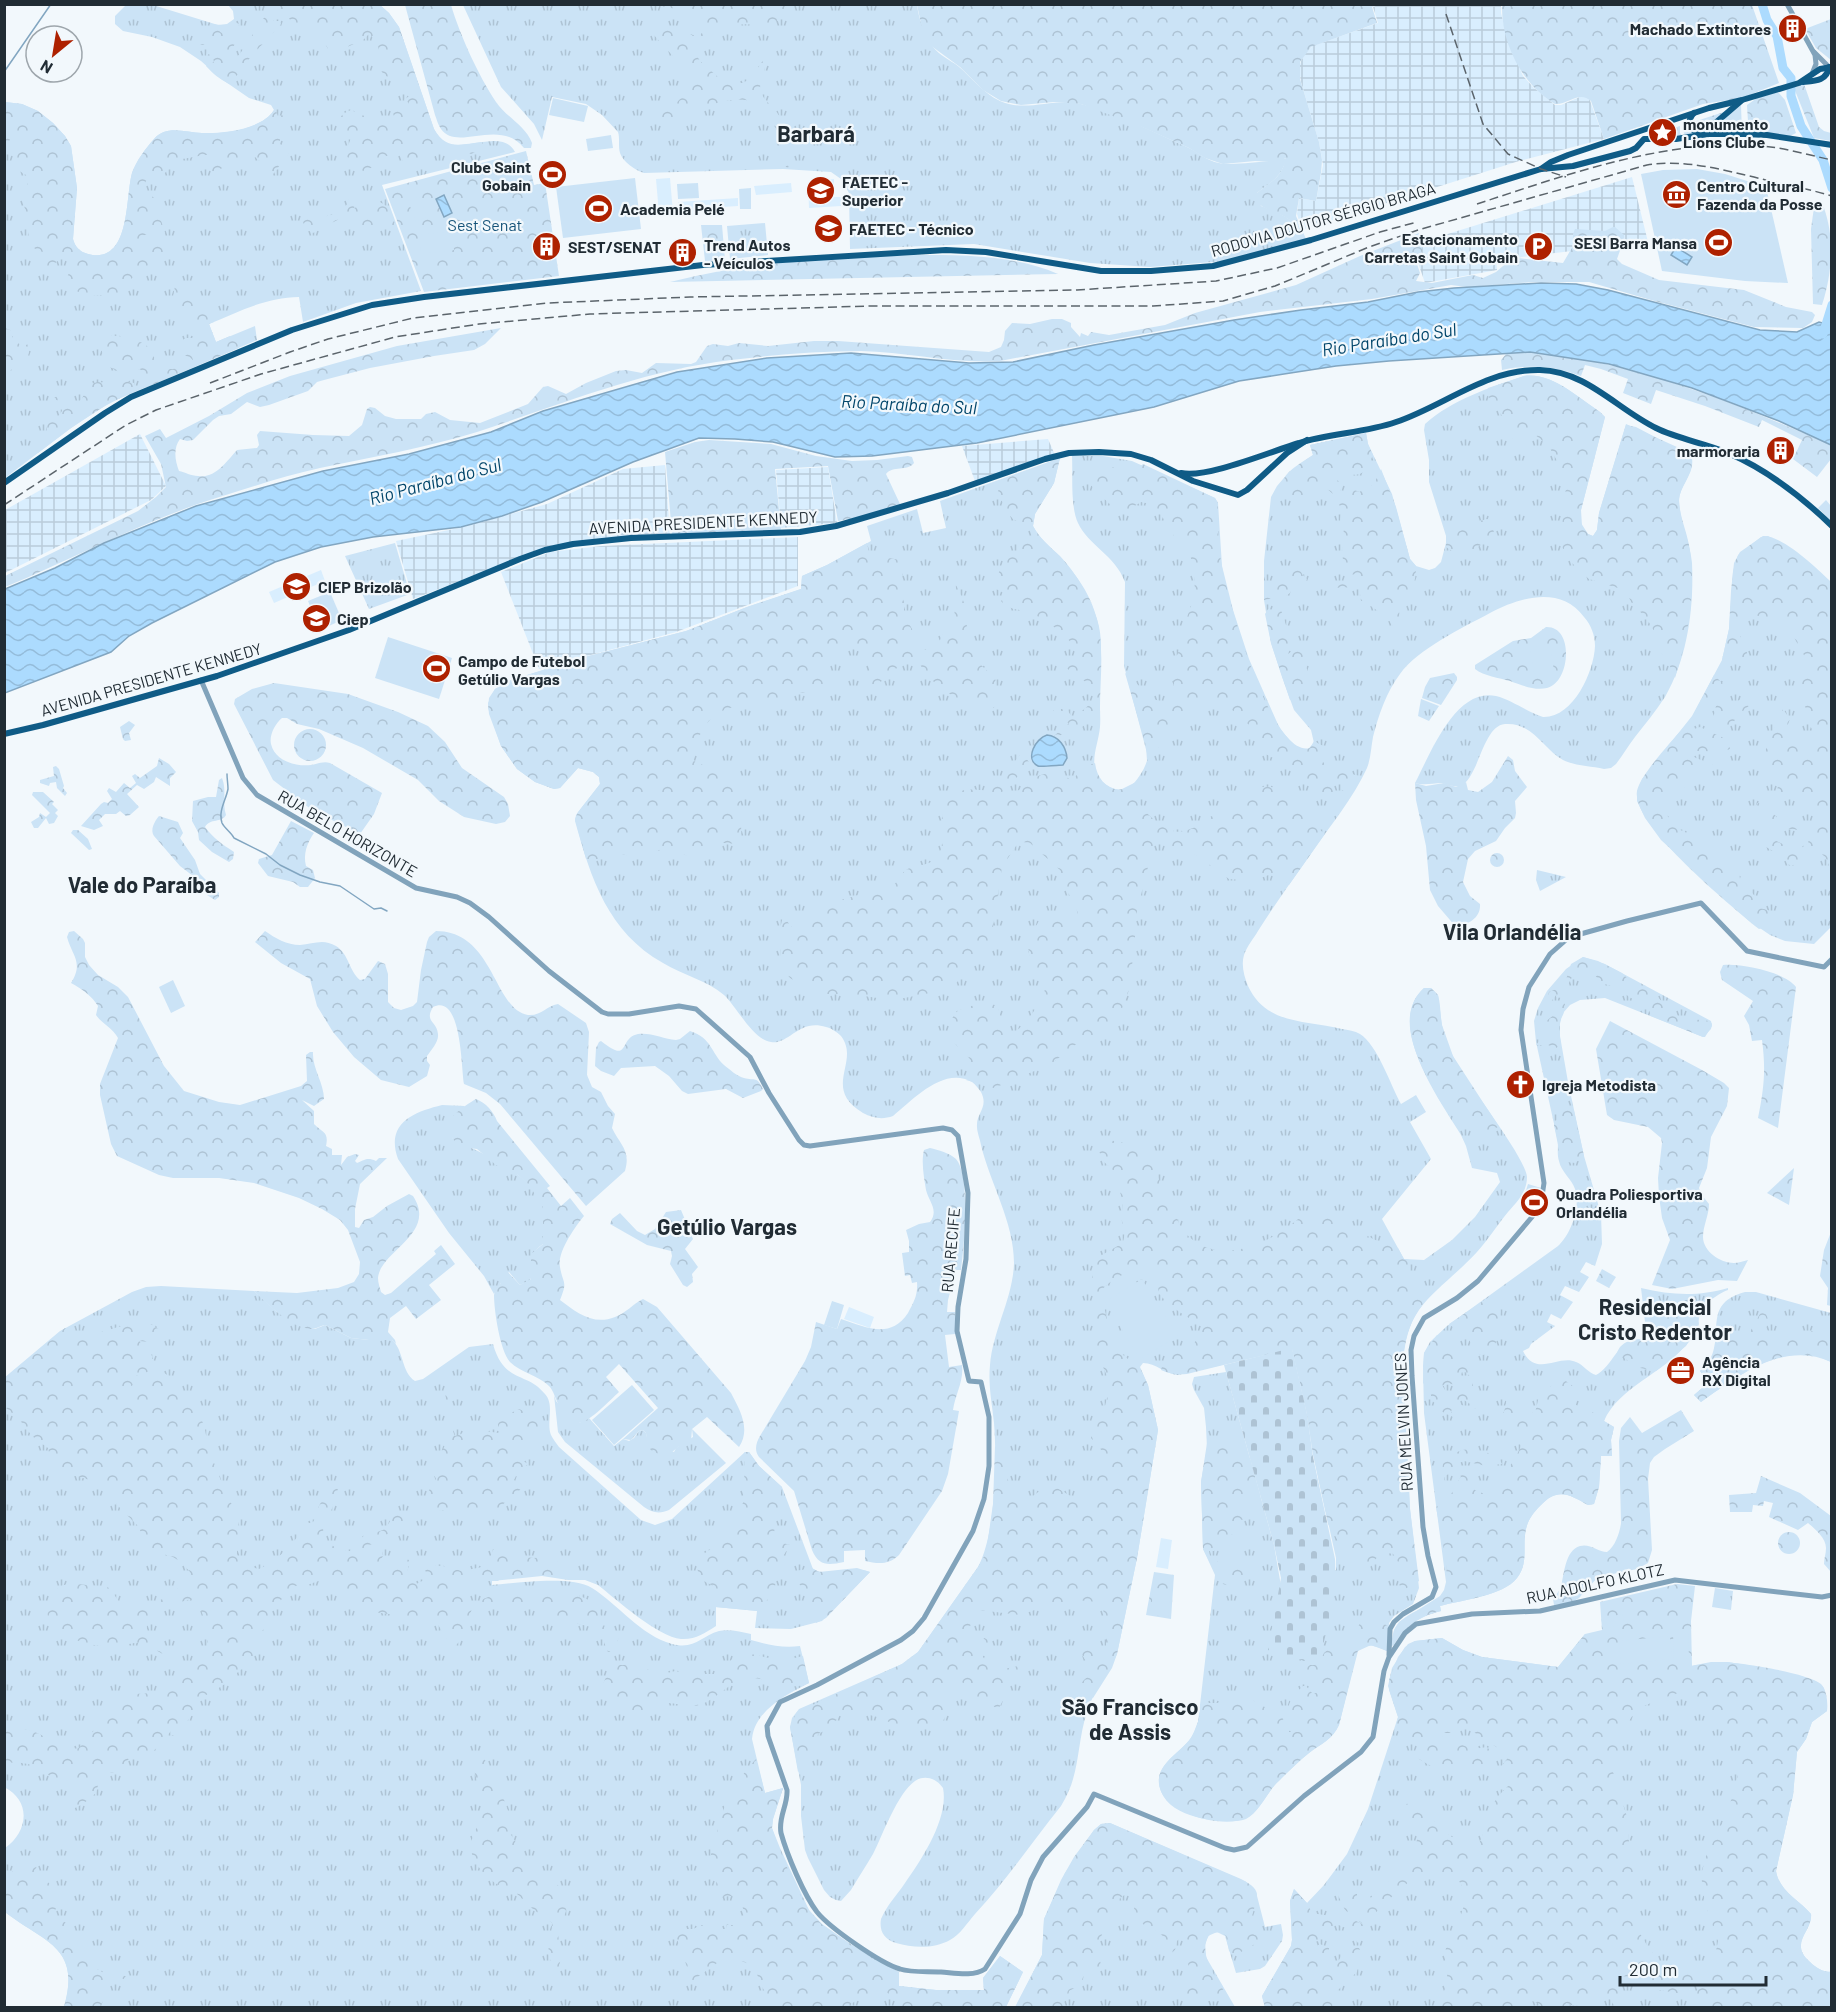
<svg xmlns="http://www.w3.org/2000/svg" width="1836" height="2012" viewBox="0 0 1836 2012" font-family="Barlow,sans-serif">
  <defs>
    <pattern id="industrial-grid" width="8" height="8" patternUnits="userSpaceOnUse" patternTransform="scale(1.5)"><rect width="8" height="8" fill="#d9eefe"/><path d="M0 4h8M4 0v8" fill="none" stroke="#baccda"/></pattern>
    <pattern id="grass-tufts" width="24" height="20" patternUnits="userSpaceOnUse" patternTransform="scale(1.5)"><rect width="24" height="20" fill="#cbe3f6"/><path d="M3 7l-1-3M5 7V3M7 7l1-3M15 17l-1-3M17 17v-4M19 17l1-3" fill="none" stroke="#aec3d4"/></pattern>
    <pattern id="forest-crowns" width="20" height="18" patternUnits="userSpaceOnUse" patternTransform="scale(1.5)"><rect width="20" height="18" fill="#cbe3f6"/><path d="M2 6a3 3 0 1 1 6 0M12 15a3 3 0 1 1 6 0" fill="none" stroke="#aec3d4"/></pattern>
    <pattern id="cemetery-stones" width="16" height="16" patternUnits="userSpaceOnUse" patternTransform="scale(1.5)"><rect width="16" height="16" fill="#cbe3f6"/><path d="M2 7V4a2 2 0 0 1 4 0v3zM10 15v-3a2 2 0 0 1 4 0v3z" fill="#aec3d4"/></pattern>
    <pattern id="water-waves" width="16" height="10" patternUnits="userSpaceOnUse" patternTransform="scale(1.5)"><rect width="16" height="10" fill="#acdbfe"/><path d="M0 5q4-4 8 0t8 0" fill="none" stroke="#94bcda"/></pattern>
  </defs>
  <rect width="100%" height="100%" fill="#f2f8fc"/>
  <g fill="#d9eefe">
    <path d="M670 178 673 213 659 214 656 179Z"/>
    <path d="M834 179V197H841V206L809 208 808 182Z"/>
    <path d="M791 183 792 192 756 195 754 186Z"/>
    <path d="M738 198V206L723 207V212L703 213V209H699V215L686 216V210H679L678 202Z"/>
    <path d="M321 570 325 581 274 603 269 592Z"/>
    <path d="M849 1307 874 1317 870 1328 844 1319Z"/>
    <path d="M1161 1538 1172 1540 1168 1569 1156 1567Z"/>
  </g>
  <g fill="url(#industrial-grid)">
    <path d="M1381 4 1501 5V13L1508 41 1523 76 1533 87 1555 105H1561L1582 96 1589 98 1604 139 1519 161 1302 230 1297 214 1299 198 1316 201 1323 165 1319 142 1301 82 1299 68 1301 61 1306 52 1313 46 1378 23 1373 7Z"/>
    <path d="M1632 177 1648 242 1496 260 1497 270 1425 283 1412 245Z"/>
    <path d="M140 434 166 486 151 500 5 573V510Z"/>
    <path d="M1048 439 1055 455 975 481 962 446Z"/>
    <path d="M665 465 670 536 592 539 550 546 413 599 396 541 468 526 547 504 623 469Z"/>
    <path d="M828 467 837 523 781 528 776 470Z"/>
    <path d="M798 537V586L676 632 539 669 501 572 550 552 601 546Z"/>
  </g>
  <g fill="url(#grass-tufts)">
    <path d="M127 4 153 5 218 25 227 24 234 19 233 11 228 5H380L389 13 399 27 434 129C437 134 440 140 446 143 465 152 503 128 515 152L382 185 421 291 356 303 303 322 299 297C267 297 238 312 209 324L216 342 255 326 257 340 111 402 71 428 5 478V102L22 104 38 111 53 123 65 136 71 146 77 188 73 239C75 247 80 252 88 254 131 265 125 198 132 173 136 161 146 148 154 139 167 124 186 133 202 133 224 134 261 130 274 110L271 105 249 98 220 78 201 61 180 47 152 37 123 31 115 24V16Z"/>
    <path d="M463 5H917C919 20 924 33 933 47 939 55 950 60 958 66 972 78 983 93 1000 101 1025 113 1055 97 1081 104 1117 113 1153 132 1187 147 1198 152 1207 161 1219 163 1230 166 1275 161 1287 158 1280 179 1273 180 1257 193L1261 206C1276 212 1296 218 1300 235L1295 242 1225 261 1150 267 1090 263 974 244 850 249 849 193 841 179 831 172 783 169 644 173C635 170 623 162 620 153 618 146 620 138 618 132L602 115 586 104 552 97 542 140 534 124 501 87Z"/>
    <path d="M765 223 768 255 730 259 727 226Z"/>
    <path d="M1524 376C1551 372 1579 398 1600 412L1605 417 1581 510V523L1588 534 1593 536 1597 530 1599 513 1626 425 1636 427 1691 456C1697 471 1680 485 1679 499 1679 521 1690 541 1692 563 1694 607 1688 657 1665 697 1656 711 1645 724 1635 737 1628 746 1623 755 1616 764L1611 768 1604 769C1591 766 1575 766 1563 760 1544 750 1533 722 1505 724 1482 726 1479 779 1460 786 1454 788 1448 784 1442 783 1432 783 1425 786 1415 783 1430 755 1455 687 1496 696 1512 700 1527 712 1543 717 1573 718 1594 672 1595 646 1595 635 1591 625 1584 617 1561 585 1520 597 1490 613 1462 628 1418 649 1400 674 1387 691 1378 716 1373 737 1371 747 1371 758 1367 768 1354 797 1330 826 1312 852 1294 878 1275 904 1258 931 1254 938 1247 946 1244 955 1241 965 1244 976 1248 986 1266 1025 1306 1020 1342 1029 1348 1030 1355 1031 1360 1034 1377 1044 1391 1086 1401 1104L1416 1095 1426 1112 1410 1122 1431 1159 1382 1219 1404 1259 1424 1260 1452 1240 1475 1217 1500 1182 1497 1173 1472 1168 1466 1146 1461 1135C1440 1101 1384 1024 1424 988H1431L1438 995C1441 1005 1440 1016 1442 1026 1446 1043 1453 1058 1462 1072 1474 1092 1526 1159 1527 1177 1527 1192 1517 1202 1508 1212 1497 1225 1489 1239 1477 1252 1436 1296 1401 1305 1403 1375L1410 1509 1419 1588 1413 1604 1394 1616 1389 1623 1387 1651 1371 1645 1358 1651 1339 1725C1333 1739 1321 1744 1309 1753 1299 1761 1289 1771 1279 1780 1268 1791 1260 1811 1246 1818 1224 1830 1154 1812 1159 1778 1161 1762 1181 1751 1190 1739 1194 1734 1195 1728 1198 1722L1215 1575 1203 1549 1201 1482 1207 1448 1206 1427 1204 1408 1194 1390 1192 1384 1194 1377 1226 1372 1274 1545 1281 1586 1336 1570V1558L1313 1454 1307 1414 1292 1349 1178 1375C1165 1374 1156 1363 1143 1363L1140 1367 1148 1385 1158 1430 1137 1558 1117 1654C1109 1674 1093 1691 1087 1712 1076 1746 1081 1774 1061 1806 1032 1842 1006 1881 975 1914 967 1923 960 1935 950 1940 934 1949 913 1948 896 1943 884 1939 879 1931 881 1919 887 1905 897 1895 905 1883 922 1859 949 1818 943 1788 937 1779 925 1774 915 1781 897 1794 883 1834 873 1854 866 1866 858 1878 851 1890L841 1901 836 1900 830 1897 824 1890 808 1858 805 1850 801 1816V1785L790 1727 792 1718 799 1709 902 1664 918 1652 978 1567C996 1533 997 1462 994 1423 992 1403 988 1385 990 1365 993 1330 1013 1298 1014 1263 1014 1222 990 1183 981 1145 980 1139 977 1132 977 1127 976 1112 989 1108 981 1092 978 1088 976 1085 972 1082 943 1066 913 1100 893 1116 882 1120 873 1118 863 1113 821 1088 861 1062 841 1036 837 1032 831 1028 826 1027 799 1018 789 1045 771 1042 753 1040 737 1007 724 995 706 980 683 975 663 963 608 932 591 879 575 821L576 815 600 784 599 777 593 772 578 768 560 788 554 789 535 782 517 769 501 746 488 708 489 698 495 689 506 682 581 658 686 631 747 607 801 589 802 576 827 565 871 541 867 526 917 509 923 533 946 528 940 501 1060 458 1054 483 1035 514 1033 526C1039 538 1050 547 1060 556 1077 574 1089 596 1097 619 1104 641 1100 663 1099 686 1099 700 1101 714 1100 727 1099 740 1092 756 1095 768 1099 785 1118 797 1133 784 1140 777 1146 766 1148 757L1124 666 1125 582C1115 555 1088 545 1078 523 1070 506 1073 475 1072 456H1103L1132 461 1215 498 1218 503 1222 566 1233 610 1249 659 1280 729 1294 745 1300 749H1308L1314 743 1311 730 1294 710 1282 677 1271 643 1264 600V561L1271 497 1277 486 1289 472 1313 455 1310 445 1366 433 1368 444 1392 494 1410 559 1416 566 1429 570 1435 568 1441 562 1447 539 1429 482V460L1424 430 1425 424C1453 399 1489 388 1524 376Z"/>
    <path d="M1768 536 1796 553 1831 582V927L1814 944 1785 941 1770 935 1748 920 1661 840 1645 818 1637 801V792L1642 779 1692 716 1722 660 1729 629 1733 571 1738 555 1761 537Z"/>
    <path d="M395 543 410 594 369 609 345 556Z"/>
    <path d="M1421 699 1439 706 1429 721 1418 716Z"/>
    <path d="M1537 870 1566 877 1540 891 1536 880Z"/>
    <path d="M1583 957 1605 964 1711 1021 1712 1026 1705 1037H1703L1605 998 1580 1000 1570 1005 1563 1013 1560 1021V1036L1568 1082 1584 1156 1601 1214 1602 1244 1595 1266 1586 1262 1580 1272 1589 1277 1579 1292 1565 1286 1560 1295 1573 1302 1561 1319 1551 1314 1547 1322 1555 1326 1531 1344 1529 1348 1523 1351C1536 1378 1559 1354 1576 1362 1584 1365 1588 1373 1596 1375 1613 1366 1617 1342 1636 1339 1641 1339 1647 1341 1651 1341L1657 1335V1332L1645 1322 1641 1288C1671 1295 1697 1297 1728 1288V1290C1717 1294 1702 1305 1699 1318 1698 1326 1700 1320 1698 1327 1696 1334 1690 1341 1685 1346 1662 1374 1619 1387 1604 1421L1614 1427 1611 1440 1612 1456H1601L1599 1487 1594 1504 1588 1505C1569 1494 1557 1487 1540 1506 1533 1513 1528 1520 1526 1529 1522 1546 1529 1563 1517 1578 1503 1596 1461 1600 1440 1606L1441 1611C1417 1617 1406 1627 1392 1646L1394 1630 1399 1622 1440 1596 1444 1590 1446 1582 1424 1413 1423 1366 1424 1353 1430 1342 1447 1326 1558 1246C1571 1234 1581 1207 1575 1189 1572 1179 1561 1172 1559 1161 1557 1155 1558 1148 1558 1142L1536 1042 1534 1021 1538 1008 1547 991 1566 969Z"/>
    <path d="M442 1105 465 1106 450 1123 453 1139C481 1153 536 1175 544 1209 546 1218 545 1232 544 1241L543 1244C528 1255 532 1261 532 1277L529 1281 520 1285 509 1272 501 1279V1283L494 1294 484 1276 449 1233 398 1159C385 1123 414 1112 442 1105Z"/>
    <path d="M161 1286 254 1291 277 1312 303 1327 315 1329 325 1325 351 1338 369 1340H392C404 1350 401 1372 415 1381L423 1379 469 1347 493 1344C504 1384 527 1371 545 1394 555 1405 546 1422 551 1435 553 1439 556 1443 559 1447L641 1520 655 1525 672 1519 745 1452H749L759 1466 782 1487 813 1569C828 1578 849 1564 870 1572L822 1621 791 1629 755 1628 757 1611 716 1607V1626C705 1633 695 1640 681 1639 658 1637 617 1600 598 1585L585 1580H568L542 1576 492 1581V1585C517 1583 571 1575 592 1588 619 1605 640 1635 672 1644 695 1650 701 1636 719 1631 730 1629 741 1632 751 1634V1640C769 1645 782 1648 800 1646L809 1683C786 1695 755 1710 752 1739L765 1793 783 1788 773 1819 772 1828 780 1848 809 1910 822 1924 852 1945 899 1972V1986L936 1990H984L983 1978 1000 1956 1023 1972 1006 2007H64C82 1946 43 1942 5 1912V1848C28 1832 32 1801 4 1787V1378L60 1331 132 1292 146 1287Z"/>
    <path d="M1745 1292H1756L1831 1313V1362C1784 1340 1738 1376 1701 1402L1694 1395 1708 1383 1700 1371C1705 1366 1712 1360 1714 1353 1717 1347 1716 1340 1716 1334 1716 1309 1721 1299 1745 1292Z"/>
    <path d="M554 1395 556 1401 574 1422 579 1423 589 1418 614 1446 623 1439 629 1441 634 1438 639 1431 643 1430 646 1433 648 1442 674 1452 676 1448 693 1437 692 1429 726 1463 669 1510C660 1514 652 1513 644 1507L565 1442 558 1432Z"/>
    <path d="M1715 1588 1733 1591 1731 1610 1712 1607Z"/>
    <path d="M1585 1634 1680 1668 1711 1662H1728L1764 1668 1804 1677 1817 1682 1824 1688 1827 1711 1812 1722 1806 1739 1797 1752 1793 1795 1776 1871C1779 1891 1799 1900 1811 1914 1813 1931 1788 1943 1810 1962 1816 1968 1823 1972 1831 1972V2007L1265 2008 1262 1996 1291 1946 1292 1940 1290 1901 1294 1889 1307 1903 1324 1885 1347 1854 1368 1809 1398 1717 1388 1686 1392 1668 1405 1647 1415 1641 1442 1638 1463 1650 1482 1657 1558 1667Z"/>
    <path d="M1110 1823 1246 1882 1256 1892 1265 1927 1281 1924 1283 1935 1282 1941 1265 1966 1260 1969 1236 1973 1225 1936 1217 1932 1208 1936 1205 1945 1206 1957 1235 2007 1015 2008 1042 1955 1044 1919 1065 1873 1094 1830 1101 1824Z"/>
  </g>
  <g fill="url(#forest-crowns)">
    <path d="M276 5H380L389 13 399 27 434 129C447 151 460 144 483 142L481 150 471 154 463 150 450 148 444 149 416 171 407 168 399 154 386 156 377 165 364 171 354 168 345 153 351 138C344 128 330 118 351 110L382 124H394L396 121 392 111V108L398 106 406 107 409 103 404 100 413 93 416 86C408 78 389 83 382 72 373 61 388 51 369 34L363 40 331 54 317 30 299 29Z"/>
    <path d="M405 5H451C460 35 478 75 496 102 506 117 525 125 532 143L531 148H524C499 117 457 152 441 129 438 125 437 120 435 115Z"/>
    <path d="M653 5H787L774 25 772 41C766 23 744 21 727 28 717 33 709 42 699 47L697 56 700 61 719 78 725 81 737 83H743L752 77 769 51 760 87C761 100 772 104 778 114 785 125 791 156 788 169 777 156 782 154 780 140 779 132 772 122 768 115 748 83 704 109 679 116 671 118 663 118 656 117L675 104 685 94 689 78 688 73 682 66 642 22C652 25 695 41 702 33 705 30 704 27 703 24 692 11 670 7 653 5Z"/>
    <path d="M917 5H1379L1372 7 1377 23 1311 47 1300 62V79L1319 142 1322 160 1321 173 1316 201 1299 198 1296 216 1306 239 1295 242 1300 234C1291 211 1267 215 1255 200L1257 193C1272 180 1281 179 1286 158L1277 162 1255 161 1223 164 1205 158 1189 148 1142 127 1081 104 1054 102 1021 105 1001 101 983 90 960 67 930 45 922 28Z"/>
    <path d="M1502 5H1752L1779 83 1742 98 1703 104 1604 139 1591 101C1579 90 1568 105 1555 104 1522 85 1501 43 1502 5Z"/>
    <path d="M266 16 273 21H280L281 24C271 35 262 45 252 55 248 59 246 67 242 71 236 77 233 76 229 84 220 79 213 74 206 66L209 61 213 63 214 61 209 54 206 56 207 52 212 47 215 37H209L204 45H201L196 41 199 32 206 34 211 29 210 24 221 25 219 28 220 32 225 34 235 22 239 24 237 40 226 60 228 62 239 55 244 48 249 46C251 34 257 24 266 16Z"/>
    <path d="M1831 19H1832L1831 60 1816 48 1805 29Z"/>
    <path d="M1804 84 1819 127 1824 131 1831 133V141L1814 138 1794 88Z"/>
    <path d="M1778 92 1785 100 1796 133 1790 136 1748 131 1746 127 1748 122 1747 105 1757 98Z"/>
    <path d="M5 102 22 104 38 111 53 123 65 136 71 146 77 188 73 239C75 247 80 252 88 254 131 265 125 198 132 173 136 161 146 148 154 139 167 124 186 133 202 133 222 134 263 129 274 110L277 113 278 118 282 115 291 118 299 115 303 120 299 124 289 122 280 127V144L291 150 271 177 264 165 255 157 249 164C245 164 242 162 238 161 226 159 223 170 214 174L211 171 212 158 209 155H204L177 160 164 174C152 175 146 175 144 188L154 198 165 233 162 236 151 233 142 236 141 238 145 242C153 241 163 243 166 251L132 278 118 294 91 296 76 291 65 282 72 266 64 259H60L54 264 45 267 39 263 47 258 50 255 35 249 29 238 25 209 22 198 29 180 26 175 8 164C17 159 14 146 16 136L10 139 8 144 5 146Z"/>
    <path d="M1741 105 1742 134 1704 135Z"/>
    <path d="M1727 111 1697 134 1686 137 1682 129 1687 124Z"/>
    <path d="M1680 126V133L1683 137 1648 136Z"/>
    <path d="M526 151 534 185 545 183 559 276 424 292 385 189Z"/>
    <path d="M357 186H359L354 208C380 198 386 198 396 226 379 221 376 236 362 236L357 232 353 214 341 218 313 233 306 229 303 222 305 219C317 217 342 217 347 204 349 199 348 194 350 189Z"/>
    <path d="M1816 205H1821L1824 208C1835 239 1832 274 1822 305L1813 304 1811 229 1814 207Z"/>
    <path d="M701 225H722L725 260 705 261Z"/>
    <path d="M1613 227H1615L1624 235V239L1617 259 1622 264 1659 280 1744 290 1786 307 1812 312 1815 315 1812 322 1803 328 1754 327 1651 300 1589 282H1534L1467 287 1451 285 1372 299 1260 312 1000 361C954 364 907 352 861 351 818 351 774 355 731 360 640 371 563 404 477 432 425 448 372 457 320 468 283 476 246 489 210 500 139 523 73 559 5 587V576L138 511 156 497 166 487 161 464 145 436 160 429 166 438 209 416 247 393 290 376 397 346 501 328 485 344 474 350 434 356 370 368 324 380 317 382 308 391 269 405 260 407 247 402 231 414 219 416 213 420 193 440 187 441 180 439C173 448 175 461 179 471 185 472 191 476 198 476 215 479 227 461 237 450L257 448 259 445 257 435 260 431 313 435 349 436 362 425 367 409 370 407 375 408 385 416 396 419H421L426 414 435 412 450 420 480 423 528 404 543 387 548 386 566 394 586 383 616 371 626 370 642 373 656 363 691 364 696 362 707 346 713 344 728 346 739 343 768 346 814 341H838L989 352 1001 347 1004 340 1005 331 1012 323 1030 324 1052 319H1062L1071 323V327L1080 337 1081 333 1088 336 1091 332 1109 335 1165 325 1195 313 1296 285 1360 256 1419 233C1425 245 1422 253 1417 264L1420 273 1416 281 1432 283 1473 275 1483 278 1496 272 1510 260 1518 258 1563 263 1573 246V234L1575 229 1605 231Z"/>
    <path d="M916 255C965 255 1013 255 1058 274L670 282C751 261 833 258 916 255Z"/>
    <path d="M179 284C189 288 212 311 214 322L209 324 216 342 230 336 238 341 239 348 147 387 145 383 146 377 140 369C128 373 122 375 110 367 104 359 98 346 102 337 114 333 143 339 151 350 155 358 155 365 164 369H173L192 362V359L181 353 179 348 181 341 186 338H194L195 336 193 329 178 316V312L181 307 172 303 175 286Z"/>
    <path d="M5 328 10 330 13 339 23 347 31 342 27 361 15 366 5 376Z"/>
    <path d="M1525 352C1633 360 1734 403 1831 445V459L1817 477 1793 459 1802 440 1762 420 1759 427 1705 406 1656 390 1651 404 1623 393 1628 379 1601 369 1585 365 1581 376C1555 366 1530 364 1502 370L1501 360 1506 354Z"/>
    <path d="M1524 376C1552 372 1578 398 1600 412L1605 417 1581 510 1582 526 1588 534 1593 536 1597 530 1599 513 1626 424 1677 447 1692 458C1694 474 1679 486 1679 501 1680 519 1688 534 1690 551 1696 594 1688 636 1675 678L1669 664 1661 652 1654 631 1647 619 1631 602 1627 593 1621 589 1589 579 1578 570 1565 554 1559 538 1563 526 1561 507 1567 486V478L1548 445 1534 434 1517 442 1513 439 1503 417 1486 393 1488 388Z"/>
    <path d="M121 380 134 383 135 387 130 391 129 394C96 408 67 431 38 453L39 445 46 439 47 424 57 418 62 411 61 402 52 398 59 396 78 403 85 395 87 386C105 376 104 388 119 385Z"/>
    <path d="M1366 433 1368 444 1373 455C1363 478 1361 476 1337 473L1333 477 1341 483 1342 487 1339 493 1333 494 1324 486 1317 484C1307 491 1310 499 1301 509L1297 508 1291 499 1279 495C1280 474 1296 466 1313 455L1310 445Z"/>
    <path d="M709 440 771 444 816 456 852 461 877 460 908 456 912 457 914 463C907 472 893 465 886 474L900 504 860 517 838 521 828 466 775 469 781 530 672 534 665 452 695 442Z"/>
    <path d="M1060 458 1054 483 1035 514 1033 526C1039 538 1051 547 1060 557 1067 564 1072 571 1078 579 1111 626 1099 665 1100 718L1084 725 1076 733 1054 736 1069 723 1049 719 1047 718C1051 709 1060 707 1068 711L1072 717C1084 710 1096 703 1094 688L1065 667C1067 663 1072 662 1074 657 1081 642 1046 621 1035 615 1023 608 1010 612 1001 601L1007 595 993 587 1006 555 1017 551 1018 541 1032 539V532L1029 524C1024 522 1017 522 1013 519 1009 515 999 497 998 491L1004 481 1010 477Z"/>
    <path d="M1143 464 1215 498 1218 503C1218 525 1218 546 1222 567 1228 598 1271 759 1310 748L1314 741 1330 750 1332 757 1321 759 1326 766 1362 777 1355 787 1351 786 1344 791 1342 790 1341 781 1335 778 1332 779V787L1338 794V797L1334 799 1324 796 1290 763 1271 757 1266 754 1249 725 1230 708 1215 700 1201 701 1192 708 1184 720 1174 723 1165 740 1147 761 1146 746 1125 673C1142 684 1143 700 1166 702L1170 699 1175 690 1172 677 1174 663 1182 643 1185 622 1193 601 1195 582 1190 553 1188 548 1174 536 1155 505 1141 502 1128 510 1117 511 1093 488 1088 479C1093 472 1106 466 1115 468 1120 470 1124 473 1130 472 1135 471 1139 468 1143 464Z"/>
    <path d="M1381 469 1396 507 1410 559 1416 566C1416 574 1415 582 1412 589 1408 596 1399 601 1399 609 1399 620 1404 627 1401 637 1394 631 1392 622 1385 616 1378 610 1371 608 1365 600L1361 601 1359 587 1329 588 1322 585 1329 582 1349 581 1359 575 1357 574 1348 575 1344 572 1342 549 1344 528 1341 527C1338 517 1344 515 1339 504L1342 499 1346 498 1347 491 1354 490 1360 492 1365 485 1373 486Z"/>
    <path d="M1487 519 1491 520C1491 524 1495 532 1494 536 1493 537 1474 550 1471 551L1461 546 1452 551 1446 547V534L1449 529 1460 531 1468 525H1474L1476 522Z"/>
    <path d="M1763 536C1782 535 1818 569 1831 582V885C1825 869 1836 864 1817 850 1807 853 1804 862 1791 866 1786 863 1784 858 1780 855 1772 849 1760 847 1759 836L1762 834 1795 850 1800 849 1808 843 1809 839C1801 825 1786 831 1773 826 1766 823 1759 815 1755 809L1757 803C1771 804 1772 815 1782 822 1787 824 1792 823 1796 823 1801 823 1806 825 1810 823 1833 814 1802 801 1794 797L1782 802C1773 799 1775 792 1779 785L1768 775 1762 760 1775 725 1783 709 1790 719 1785 732C1795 732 1801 740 1810 742L1815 735 1807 720 1806 709 1796 682V676L1805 657 1791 632 1783 625 1759 616 1743 613 1740 616C1741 622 1738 627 1739 632 1741 642 1748 645 1747 657L1741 663 1733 660 1724 662 1722 660 1729 629 1731 591 1734 563 1740 552Z"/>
    <path d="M867 543 870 557 877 556 906 561 899 588 904 602V615L912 629 915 645 925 650 931 647 940 640 944 630 954 623 956 584 968 612 966 635 968 647 982 666 995 678 996 683 994 708C967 707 945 694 926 674 922 669 920 663 916 658L904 662 877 685 863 692C877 661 869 655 840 642L837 657 820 675 837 679C833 683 829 690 824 692 815 696 805 691 796 693 787 694 779 699 770 701 743 707 718 702 702 731 695 744 693 745 694 761 700 765 708 766 716 769 743 781 741 797 741 823 741 832 743 839 736 844L714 842 702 860H696L675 850 667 848 633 857 611 851C604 861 597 859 586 859L575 819 578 812 600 784 599 777 593 772 578 768 560 788 554 789 535 782 517 769 501 746 489 714 488 703 495 689 511 680 581 658 686 631 747 607 801 589 802 576 827 565Z"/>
    <path d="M1299 565 1302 574 1307 579 1306 581 1294 586 1290 593 1282 599 1274 598 1264 600V595L1278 586 1282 574 1286 573 1291 567Z"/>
    <path d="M1278 607 1281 610 1286 625 1291 628 1295 635 1288 646V654L1299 646 1305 650 1302 659C1308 666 1306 670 1310 678L1301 696 1290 700 1271 643 1265 614 1268 609 1275 610Z"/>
    <path d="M1546 627C1575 626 1570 683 1547 688 1535 691 1521 685 1510 681 1499 678 1484 676 1475 669V665L1513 641 1531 638Z"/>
    <path d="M1454 673 1457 677V680L1441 705 1422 698 1425 687 1430 678Z"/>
    <path d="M1714 675 1724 685 1721 694 1716 696 1723 700 1724 703 1721 707 1730 710C1736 705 1738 697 1747 698L1751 704 1736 717 1733 724 1728 727 1718 724 1713 719 1716 706 1713 704H1710L1702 711 1696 710Z"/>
    <path d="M274 683 348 694 398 712 428 726 445 742 462 768 504 797 508 804 510 816 505 822 496 824 464 817 439 801 418 780 363 748 319 729 297 724 287 718H282C275 724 269 735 271 744 275 761 296 767 311 765 318 764 323 761 330 763L382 793 374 814 360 834 312 810 273 780 234 704 235 699 252 689Z"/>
    <path d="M129 721 135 725 129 733 131 740 125 741 123 739 120 727Z"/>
    <path d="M1700 727 1728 740 1730 749C1725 752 1703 751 1695 751L1694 757 1715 766 1698 771 1696 778 1682 789 1667 792 1663 800 1662 808 1676 828 1698 838 1719 855 1726 863 1736 868 1739 872 1740 879 1760 902 1759 908 1768 910 1774 917C1773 926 1766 927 1759 929L1755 926C1729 904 1631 824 1637 791 1640 775 1672 741 1683 728L1691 730Z"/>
    <circle cx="310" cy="745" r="16"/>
    <path d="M1019 756H1024L1029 762 1028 766 999 795 1003 797C1019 797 1028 776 1045 774 1055 772 1064 778 1073 779L1084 767 1095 763C1097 778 1105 788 1120 790L1134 783C1134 799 1141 808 1152 818 1173 837 1182 834 1205 822 1210 819 1207 818 1212 816 1218 814 1224 814 1230 810 1232 808 1233 805 1235 803 1245 792 1256 785 1271 787 1301 790 1305 819 1325 834L1289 885 1280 876 1274 873 1253 881 1229 879 1189 850 1155 842 1147 856 1148 867 1135 919V941L1129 990 1120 1014 1116 1020 1095 1040 1079 1042 1051 1064 994 1088 966 1080 970 1078C976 1055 965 1057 953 1041 948 1017 952 1009 976 1005 984 1003 991 1002 998 1007L1002 1023 1008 1032 1013 1033C1025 1027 1049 994 1046 979 1044 974 1038 969 1034 965 1022 950 1032 932 1041 918L1057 921 1069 916H1078L1076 906 1067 891 1060 870 1030 843 1023 842 1016 846 1002 867 992 934 986 951 981 959 955 984 935 992 899 999H884L851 994H822L809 990 790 978 780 965 781 946 779 933 783 916 797 934C801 927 803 919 810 914 825 901 870 893 891 887 899 882 900 874 906 870 917 863 931 868 939 854 945 843 941 829 942 817 945 790 964 787 987 791L1007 772Z"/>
    <path d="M1508 756 1513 760 1515 771 1527 787 1515 801 1516 813 1515 818 1505 828 1496 841 1475 851 1468 859 1463 882 1470 896 1480 904C1481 918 1469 924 1456 927L1438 906 1430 890 1426 846 1416 800 1415 783 1426 786 1444 783 1456 787 1466 782 1468 790 1478 792 1492 782Z"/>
    <path d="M159 758 169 764 176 772 170 778V786L156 777 154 782 144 789 137 785 127 794 139 807 130 815 126 816 120 811 116 814H105L99 820 103 826 94 830 81 826 101 804 104 802 108 803 112 799 107 791 109 788 116 792 124 783 130 788 136 783 132 776 135 774 140 778 157 766Z"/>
    <path d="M53 767 56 766 59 769 64 786 63 788 67 793 65 796 57 788 56 782 50 783 49 786 40 783V780L54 776Z"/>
    <path d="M222 778C227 790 222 802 226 815 222 823 210 818 205 827 214 839 222 844 234 852L233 859 229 862 212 852 199 840 198 832 192 821 193 801 208 797H216L219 780Z"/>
    <path d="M33 792H43L54 802 52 804 58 810 55 813 58 816 54 823 49 824 46 818 38 828H34L31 822 39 817 40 813 46 817 50 813 32 795Z"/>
    <path d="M159 816 178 822 183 833 180 838 195 860 200 874 219 893V897L215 900 207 895 210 889 180 866 154 836C150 830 154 822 159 816Z"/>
    <path d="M291 821 314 833C307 843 303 854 306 866L313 870 315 878 308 887H300L293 882 268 876 258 863 259 859 272 855Z"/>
    <path d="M73 830H78L88 839 92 849 89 850 71 833Z"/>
    <circle cx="1497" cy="860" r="7"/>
    <path d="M74 931 83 939 85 943V957L89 965 98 975 118 987 128 997 164 1066 184 1091 219 1102 240 1105 301 1086 307 1081 306 1055 310 1052H313C312 1068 324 1083 324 1099L314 1106 302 1100 314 1111V1124C323 1133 329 1132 326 1146L332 1149V1155H342L341 1165 347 1157 355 1154 359 1155 355 1161 357 1163C365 1160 367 1157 376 1161L379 1158H387L360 1184 355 1209V1227L359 1228 364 1220 373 1217 387 1206 409 1194 413 1196C438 1234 380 1251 378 1278 378 1283 380 1288 381 1292L385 1295 391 1293 436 1254 434 1251 441 1245 455 1264 429 1285 441 1300 416 1319 406 1306 390 1318 388 1332 395 1340 396 1344 392 1340H369L351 1338 325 1325C320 1326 316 1329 311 1329 292 1328 267 1304 254 1291L297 1293 338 1288 354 1282 359 1274 360 1262 348 1230 340 1220 322 1209 299 1198 254 1183 219 1178H173L159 1175 117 1156 111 1144 100 1095V1084L118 1038C113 1028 102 1024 96 1015L98 1006C92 996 82 989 71 983 84 962 72 956 67 937L69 932Z"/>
    <path d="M265 931C275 938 287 945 300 945 313 944 323 938 336 946 349 954 349 971 360 980L365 979 378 961 385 964 388 974V1002L394 1008 401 1010 413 1006 417 1002 421 970 427 942 429 937 436 931C494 931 494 1010 528 1015 542 1016 546 1006 558 1004L586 1023 589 1032 587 1075 592 1087 601 1092 608 1106 615 1114 612 1128C620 1145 631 1150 625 1171L586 1206 500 1104 486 1093 464 1084C461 1068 462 993 433 1007 424 1022 437 1021 438 1034 439 1042 431 1050 427 1056V1061L430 1065 427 1076 409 1087 381 1080 354 1057 333 1032 317 1006 310 979 281 963 255 942Z"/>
    <path d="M1583 957 1598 961 1622 973 1635 986 1653 991 1668 1009 1681 1018 1710 1021 1712 1024 1711 1029 1703 1037 1651 1016 1648 1007 1643 1004 1629 997 1619 988 1601 983 1595 975 1583 970C1564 976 1567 997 1564 1011 1564 1015 1561 1017 1561 1020 1558 1028 1560 1037 1561 1045L1556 1048 1548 1045H1536L1540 1040H1548L1549 1033 1544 1029V1023L1561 1009V998L1556 997 1557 994 1550 1003 1547 1002 1549 992 1564 986 1571 964Z"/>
    <path d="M1723 965C1741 963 1785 972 1796 987L1778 1128 1758 1118C1764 1088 1766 1070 1762 1040L1752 1041 1749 1025 1744 1016 1753 1001 1722 980 1720 972Z"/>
    <path d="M1424 988H1431L1438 995 1442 1025 1453 1056 1499 1127 1481 1132 1476 1131 1455 1108 1442 1104C1425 1073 1390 1019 1424 988Z"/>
    <path d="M1610 1021 1702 1070 1724 1083 1729 1088 1727 1106 1711 1137 1707 1168 1699 1188 1701 1194 1709 1204C1709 1215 1703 1226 1703 1237 1703 1251 1720 1263 1734 1263 1738 1263 1743 1261 1748 1260L1737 1281 1718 1280 1672 1289 1652 1285 1670 1240 1662 1218 1659 1196 1658 1178 1662 1143 1661 1138 1648 1127 1614 1120 1607 1115 1596 1049Z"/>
    <path d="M690 1031C712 1038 711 1053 724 1065 729 1069 738 1077 744 1078 755 1081 757 1076 763 1089L761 1091 743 1098 726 1089 688 1094 682 1091 669 1076 655 1066 621 1068 614 1076 601 1071 595 1066 596 1048 599 1042 601 1041C631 1065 618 1038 638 1034 650 1032 664 1039 676 1040L680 1039Z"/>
    <path d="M476 1099C486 1103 493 1111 497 1121L550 1186 547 1188 561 1206 570 1198 584 1216C575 1227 557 1252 560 1267 563 1285 568 1280 560 1300 576 1312 593 1326 615 1317 626 1313 633 1304 643 1299L657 1307 731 1393C740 1410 751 1429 739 1447L707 1417 692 1429 691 1441 678 1447 671 1453 660 1455 648 1448 646 1433 643 1430 639 1431 631 1440 623 1439 658 1408 619 1364 606 1377 619 1392C610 1400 591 1421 579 1423 560 1426 558 1395 549 1386 538 1375 521 1373 510 1362 500 1351 494 1310 494 1295 495 1290 498 1287 501 1283L498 1272 502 1268 505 1269 520 1285 531 1279V1254L543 1244V1207L529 1185 518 1175 496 1165 477 1149 460 1147C436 1124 455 1112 476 1099Z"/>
    <path d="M1564 1106 1574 1111 1584 1156 1575 1163 1567 1162 1562 1164 1560 1163 1558 1145 1554 1125Z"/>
    <path d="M1109 1140 1124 1143 1147 1153 1181 1228C1215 1272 1271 1244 1304 1214 1315 1221 1322 1217 1333 1212 1343 1215 1349 1222 1357 1229 1369 1238 1383 1244 1398 1248L1404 1259 1410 1260V1273L1423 1304C1409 1321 1404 1343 1403 1365L1410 1509 1419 1581 1405 1589 1401 1588C1394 1576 1405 1566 1392 1553L1378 1556 1370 1567 1366 1568 1362 1567 1337 1539 1328 1524 1313 1454 1307 1414 1292 1348 1187 1374C1177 1375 1170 1374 1161 1370 1167 1349 1178 1354 1193 1347L1196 1339 1205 1325C1194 1323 1163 1303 1159 1292 1157 1287 1159 1282 1158 1278L1147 1269 1135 1267 1109 1283 1099 1292 1104 1306 1112 1341 1122 1354 1141 1370 1148 1385 1158 1430 1137 1558 1117 1654 1112 1668 1093 1698 1073 1689 1074 1684 1082 1682 1092 1672 1080 1651 1081 1648 1086 1647 1106 1650V1631L1103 1624 1104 1613 1102 1606 1097 1602 1078 1600 1056 1610 1053 1607 1048 1605 1021 1615 979 1610 974 1614 966 1639 974 1645H979L982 1643 984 1638 990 1640C990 1647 983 1649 983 1657 992 1670 1008 1670 1021 1665L998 1710 990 1703 986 1702 978 1706 972 1705 970 1703 973 1693 956 1676 954 1683 944 1696 946 1715 942 1723 924 1729 912 1726 895 1725 881 1718 862 1713H842L828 1729 818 1734 816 1744 818 1750 816 1756 798 1772 790 1727 797 1712 902 1664 918 1652 978 1567 986 1553 993 1504 995 1446 1008 1458 1003 1470C1010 1483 1014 1499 1032 1497L1048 1484C1064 1489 1077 1506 1095 1501L1094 1473 1103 1452 1091 1438 1093 1428 1104 1410 1107 1398 1108 1384 1107 1376 1100 1360 1095 1338 1092 1271 1100 1256 1123 1243 1125 1232 1121 1218 1123 1205 1122 1199 1114 1171 1103 1161 1099 1151 1102 1144Z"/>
    <path d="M930 1148C938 1150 950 1153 956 1159 971 1176 964 1247 961 1270H956L948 1300 947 1312H955V1334L945 1335 949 1367 962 1365C964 1381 955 1395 953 1410L959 1411 948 1474 942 1491 899 1555C889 1565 878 1564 865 1561V1550L844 1551V1562C829 1565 819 1567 812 1550L794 1491 759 1457C754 1450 756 1443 760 1436L805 1361 811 1347 816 1322 837 1329 841 1319C866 1327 890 1340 908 1313 914 1302 918 1295 917 1282L912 1283 910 1275 905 1276 902 1253 909 1252V1241L906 1230 919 1224 930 1222C939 1210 929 1202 926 1190 924 1178 921 1162 924 1150Z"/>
    <path d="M1794 1168 1789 1205 1767 1193Z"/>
    <path d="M681 1210 693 1239 685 1249 698 1267 692 1274 693 1282 687 1287 683 1285 670 1264 672 1256 671 1251 647 1245 610 1224 612 1219 620 1213 637 1231 645 1235 655 1229 666 1212Z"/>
    <path d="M1831 1232V1306L1827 1305 1828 1288 1820 1276 1824 1250Z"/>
    <path d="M1602 1269 1616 1277 1609 1288 1596 1281Z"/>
    <path d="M1674 1294 1696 1295C1684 1302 1688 1320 1698 1327L1686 1346 1656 1371 1635 1367 1625 1371 1623 1368 1628 1361 1624 1357 1613 1361C1616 1357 1617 1351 1620 1347 1628 1338 1640 1339 1650 1341L1657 1337V1332L1649 1323 1651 1318 1658 1312 1677 1314 1678 1309Z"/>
    <path d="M1489 1297C1509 1310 1495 1311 1503 1325L1494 1347 1483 1355 1479 1354 1470 1342 1471 1326 1454 1328 1449 1324Z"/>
    <path d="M1761 1312 1766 1314 1769 1321 1766 1328 1769 1333 1790 1337 1807 1331 1831 1333V1362C1785 1338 1737 1377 1701 1402L1694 1395 1708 1383 1700 1371C1720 1352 1710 1346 1721 1326L1727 1325 1738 1334 1746 1335 1751 1330Z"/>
    <path d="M135 1323C144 1322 156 1324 161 1332L151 1342 139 1341C149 1348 163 1366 145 1373 142 1375 138 1375 135 1376L134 1384 128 1389H135L141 1379 150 1382 161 1371 169 1376 170 1384 173 1389 201 1419 204 1425 209 1450 227 1496 239 1517 237 1546V1555L243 1565 259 1569 274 1561 290 1546 298 1536 301 1525 313 1522C318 1515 316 1507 323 1500H326L324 1491 328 1483 335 1485 338 1490 332 1498 333 1506 323 1530 327 1543 341 1550 350 1551 368 1531C388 1535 388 1523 396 1509L400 1515 424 1506 427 1500 428 1492 436 1479 432 1470 450 1436 445 1391C457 1403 448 1421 455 1436L461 1434 467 1429 476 1435 485 1431 499 1433 498 1424 501 1418 519 1409 528 1413 535 1408 542 1411 541 1417 537 1421 545 1424V1428L528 1440 524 1447 516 1452 514 1455 528 1464 518 1472 514 1480 521 1489 494 1512 476 1514 460 1508 432 1512 421 1517 399 1534C386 1532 383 1535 374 1544L368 1545 361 1554 373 1557 375 1550H382L383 1556 377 1566 383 1572 390 1570 402 1558 409 1560 407 1577 416 1584C421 1582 425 1580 427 1575L424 1567 428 1565 443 1566 462 1571 482 1567 485 1559H490L493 1550 502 1544C510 1548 517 1553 524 1556 539 1563 553 1547 562 1570L553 1567 556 1574 554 1576H525L510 1579 504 1575 498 1581H470L464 1585 472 1609 462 1634 461 1640 455 1646 452 1653 449 1642 435 1620 373 1612 358 1604 342 1586 324 1579 310 1584 295 1586 290 1590 272 1610 266 1628 253 1637V1656C237 1675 220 1691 196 1699L194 1705 198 1708 188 1720 180 1736 171 1735V1731L158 1747 146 1757 130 1758 115 1772 101 1774 96 1793 83 1804 71 1810 78 1792 76 1781C53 1786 48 1770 28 1764 20 1762 12 1764 5 1761V1731C32 1723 42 1738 66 1748L72 1749 79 1748 124 1695C136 1693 149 1695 161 1690 168 1688 170 1683 175 1679 183 1674 200 1664 204 1657 212 1644 204 1610 195 1599 181 1598 161 1614 148 1621 142 1634 160 1647 168 1657 159 1652 149 1645 139 1643 131 1642 124 1647 116 1647 93 1648 36 1635 49 1601 61 1573 82 1588 106 1586 116 1592 117 1606 129 1608 145 1612 187 1589 190 1572L181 1562 173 1557 153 1551 147 1545 138 1526 120 1508 105 1489 90 1480 64 1473 52 1464 48 1448 32 1436 19 1419 5 1407V1378L65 1328C67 1330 70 1334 73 1335 86 1340 119 1325 135 1323Z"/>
    <path d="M1437 1335 1442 1338 1450 1337 1449 1344 1455 1352 1452 1355 1458 1364 1464 1363 1474 1370 1471 1377 1465 1372H1462L1459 1381 1461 1383 1467 1386 1470 1381H1473V1389L1460 1384 1456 1386 1452 1384 1442 1385 1447 1393 1457 1389V1392L1461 1394 1467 1391 1470 1401 1475 1399 1477 1402 1476 1408 1472 1409 1469 1403 1460 1398 1459 1400 1461 1405 1467 1407V1410L1462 1411 1458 1407 1455 1412 1452 1409 1451 1412 1454 1415 1453 1417 1441 1411 1444 1404 1439 1398 1435 1403 1432 1401 1430 1390 1423 1383 1424 1353Z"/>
    <path d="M1559 1379H1563L1574 1387 1576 1405 1605 1418 1604 1421 1614 1427 1611 1440 1612 1456H1601L1599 1487 1594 1504 1588 1505C1569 1494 1557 1487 1540 1506 1533 1513 1528 1520 1526 1529 1522 1546 1529 1563 1517 1578 1503 1596 1461 1600 1440 1606L1441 1611C1419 1616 1405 1626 1394 1645L1391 1646C1392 1639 1393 1629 1398 1624 1410 1609 1440 1606 1446 1587 1450 1569 1439 1526 1436 1507L1449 1498 1461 1476 1448 1469 1447 1470 1448 1474 1444 1477 1445 1482 1439 1483 1438 1479 1442 1475 1443 1461C1450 1458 1456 1451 1463 1450 1474 1448 1498 1453 1502 1464L1486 1466 1464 1461 1457 1464 1468 1471C1471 1483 1471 1494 1487 1493 1499 1484 1515 1460 1521 1446 1518 1436 1501 1425 1502 1417 1502 1414 1505 1411 1505 1408 1506 1404 1506 1401 1507 1398 1518 1401 1524 1414 1535 1413L1539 1396Z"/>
    <path d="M1681 1410 1694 1431 1665 1449 1654 1457 1650 1463 1648 1479 1652 1550 1648 1563 1637 1569 1598 1577 1579 1598 1571 1603 1554 1605 1553 1599C1556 1595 1559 1591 1561 1587 1564 1575 1565 1550 1580 1546 1590 1543 1598 1552 1607 1552 1615 1547 1620 1532 1621 1523L1619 1441 1621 1428 1630 1417 1642 1433Z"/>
    <path d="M1232 1442 1241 1446 1240 1453 1250 1458 1260 1495 1256 1498 1243 1502 1247 1508 1248 1518 1243 1520 1238 1519 1230 1524H1224L1222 1526 1227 1529 1230 1534C1242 1536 1249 1536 1260 1543V1549L1256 1550 1252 1545 1247 1548 1240 1540 1231 1543 1230 1545 1225 1544 1220 1535 1209 1538 1217 1548 1214 1551H1209L1210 1556 1218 1562H1237L1244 1568 1246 1578 1241 1583 1233 1587 1223 1584 1221 1575 1214 1570 1203 1549 1201 1482 1207 1443 1223 1445Z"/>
    <path d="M745 1452H749L759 1466 782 1487 772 1544 776 1551 778 1546 783 1543 790 1545 779 1563 774 1592 758 1611 715 1607 721 1604 722 1598 715 1587 702 1580C691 1559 698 1558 714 1547L716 1539 731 1528 738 1510 743 1503 745 1462 741 1457Z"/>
    <path d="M1761 1476 1800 1493 1831 1516V1572L1824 1564C1824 1558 1826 1554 1826 1548 1826 1538 1815 1529 1808 1523L1798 1530 1769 1517 1773 1503 1764 1501 1763 1506 1753 1505 1752 1512H1730L1729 1495 1756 1493Z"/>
    <circle cx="1789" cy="1543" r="11"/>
    <path d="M812 1568 819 1572 857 1568 870 1572 826 1618 816 1623 811 1613 810 1600 794 1576 796 1571Z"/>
    <path d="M1154 1572 1174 1575 1171 1619 1146 1615Z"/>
    <path d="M1677 1584 1695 1586 1691 1621 1692 1666C1701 1665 1710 1662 1720 1662 1739 1662 1808 1673 1821 1684 1827 1690 1828 1704 1827 1711L1812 1722 1806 1739 1797 1752 1793 1795 1776 1871C1779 1891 1799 1900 1811 1914 1813 1931 1788 1943 1810 1962 1816 1968 1823 1972 1831 1972V1987L1826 1986 1831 1996V2007H1698L1696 1996 1699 1983 1715 1956 1718 1941 1705 1903 1701 1875 1706 1856 1722 1824 1733 1795 1743 1752 1741 1741 1727 1731 1699 1698 1688 1693H1678L1638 1708 1628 1722 1620 1738V1748L1617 1754 1613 1772 1628 1820 1629 1845 1638 1871 1630 1911 1635 1925 1648 1947 1657 1959 1669 1968C1679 1968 1686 1963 1694 1973L1693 1989 1689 1995 1659 1990 1649 1980 1641 1977 1617 1976 1608 1979 1619 1989 1622 1994 1616 1998 1618 2003 1615 2007 1607 1994 1603 1993C1593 2002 1579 2010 1566 2003V2007H1541L1538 2003 1529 2000 1516 2007H1436C1443 1996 1448 1985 1447 1972 1446 1963 1444 1957 1446 1948 1452 1928 1475 1903 1459 1881L1451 1879 1441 1880 1426 1871C1415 1874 1371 1914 1367 1924H1364L1368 1929 1360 1941 1358 1943 1346 1928 1336 1924 1320 1936 1319 1941 1312 1942 1310 1948 1315 1947 1320 1944 1329 1948V1958L1336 1965 1347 1946 1359 1948 1360 1950 1357 1972 1337 1991 1332 2007H1265L1262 1996 1291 1946 1292 1940 1290 1901 1294 1889 1307 1903 1312 1913 1354 1920 1364 1925 1345 1910 1337 1893 1338 1888 1343 1886 1353 1888 1357 1892V1896L1352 1901 1362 1907C1374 1892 1425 1855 1416 1833 1414 1827 1408 1824 1405 1819L1406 1804 1413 1803 1419 1806 1450 1836 1477 1848C1492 1817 1483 1806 1514 1781L1499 1773 1500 1768 1507 1759 1504 1752 1460 1723 1455 1725 1451 1733H1443L1437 1728 1435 1734 1473 1749 1487 1747 1495 1756 1492 1764 1483 1769 1460 1768 1456 1773C1442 1771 1425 1765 1414 1755L1416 1749 1423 1742 1395 1730 1398 1717 1389 1690V1680L1398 1657 1408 1644 1415 1641 1442 1638 1463 1650 1482 1657 1558 1667 1585 1634 1602 1630 1600 1602Z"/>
    <path d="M534 1592C553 1592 581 1591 595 1605 605 1616 601 1639 621 1633L613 1650 609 1652 607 1651 602 1635 591 1627 555 1618 531 1607 512 1610 499 1605 478 1603C491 1590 518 1596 534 1592Z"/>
    <path d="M1366 1616H1369L1388 1626 1387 1651C1375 1646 1368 1642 1357 1652L1339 1725C1333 1739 1320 1744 1309 1753 1299 1761 1289 1771 1279 1781 1267 1791 1260 1812 1246 1819 1241 1821 1234 1821 1228 1821 1203 1821 1160 1813 1159 1781 1158 1764 1182 1751 1191 1738 1198 1727 1200 1715 1201 1703H1217L1239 1699H1251L1282 1717 1289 1732H1304C1284 1716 1283 1704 1303 1686H1306L1312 1693H1318L1320 1691 1319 1684 1304 1676V1669L1310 1665H1318L1324 1653 1333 1645 1350 1643 1360 1623Z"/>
    <path d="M738 1653H747L782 1661 803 1656 809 1683C790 1693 769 1677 750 1678 732 1679 718 1698 702 1704 690 1709 677 1702 665 1703 659 1703 654 1708 649 1711 629 1722 614 1710 605 1691 600 1680 610 1672 618 1665H632L663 1674 675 1671 691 1674H718Z"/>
    <path d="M475 1753 481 1754 504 1789 503 1797 508 1811 503 1822 525 1857 540 1872 560 1887 565 1897 566 1911 558 1934 561 1957 558 1972C541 1952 552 1945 552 1923 546 1917 539 1914 533 1909 527 1905 522 1898 516 1893 510 1889 502 1887 495 1883 485 1876 473 1863 471 1850 469 1835 483 1822 483 1806 483 1787 469 1773 475 1753Z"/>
    <path d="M756 1759 765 1793 783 1788 773 1819 772 1828C779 1850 798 1895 811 1913 828 1935 873 1960 899 1972V1986L936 1990H984L983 1978 1000 1956 1023 1972 1006 2007H900L883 1988 844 2007H765L768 1997 761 1985 754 1966 739 1960 729 1965 717 1963 692 1981 677 1939C675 1924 684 1930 693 1929 696 1928 699 1926 702 1925L715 1931 719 1929H726L727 1925H737L744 1920C744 1911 743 1896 731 1896 728 1896 725 1897 722 1897L716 1888 717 1869 711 1857V1852L725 1805 746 1770Z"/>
    <path d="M1110 1823 1241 1879C1264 1891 1257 1896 1252 1916 1250 1921 1251 1926 1250 1931L1255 1935H1266L1265 1941 1253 1945 1241 1952 1234 1954 1229 1951 1226 1936 1221 1932 1211 1933C1195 1950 1216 1978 1226 1994L1221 1995 1217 2002 1204 2000 1201 2007H1189L1190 2002 1182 1999 1187 1974 1191 1970 1188 1964 1193 1942 1181 1937 1177 1941 1175 1950 1169 1955 1166 1947 1165 1938C1158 1930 1142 1926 1137 1919 1134 1913 1134 1900 1129 1892L1120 1898 1112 1923 1104 1930 1100 1939 1098 1947 1101 1966 1096 1969H1089L1084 1974 1082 1984 1069 1991 1068 1998 1062 2004 1067 2007H1083H1015L1042 1955 1044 1919 1061 1880 1074 1857 1094 1830 1101 1824Z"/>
    <path d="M32 1859 38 1864 33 1874C38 1879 49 1880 54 1888 56 1892 56 1896 60 1901L53 1914 66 1923 69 1931 97 1969 104 1973C116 1970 124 1974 134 1983L121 1978 103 1987 104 2000 99 2007H64C82 1946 43 1942 5 1912V1874C16 1873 22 1862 32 1859Z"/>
  </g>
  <path fill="url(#cemetery-stones)" d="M1292 1348 1307 1414 1313 1457 1335 1559C1337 1596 1327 1629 1318 1665L1268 1650 1281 1578 1274 1545 1224 1365Z"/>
  <g fill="#cbe3f6">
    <path d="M553 98 588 106 584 122 549 115Z"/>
    <path d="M611 135 613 148 588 151 586 139Z"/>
    <path d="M1697 169 1725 174 1766 187 1788 283 1745 281 1662 271 1641 174 1663 170Z"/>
    <path d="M635 178 641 229 563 238 556 187Z"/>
    <path d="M698 183 699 198 678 199 677 184Z"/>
    <path d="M751 188V209H740L739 189Z"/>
    <path d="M419 197 427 217 416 222 408 201Z"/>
    <path d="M452 231 454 250 421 254 419 235Z"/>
    <path d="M1826 500 1831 506V521L1818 508Z"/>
    <path d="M330 592 342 620 320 630 308 601Z"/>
    <path d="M388 637 452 658 439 699 375 678Z"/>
    <path d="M1550 644 1554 671 1534 674 1530 647Z"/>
    <path d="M173 980 185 1006 171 1013 159 987Z"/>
    <path d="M1528 1184 1541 1188 1534 1207 1522 1203Z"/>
    <path d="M1142 1279 1178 1336 1140 1359 1105 1302Z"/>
    <path d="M832 1301 844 1305 837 1329 824 1325Z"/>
    <path d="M632 1385 654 1410 614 1445 592 1420Z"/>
    <path d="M1153 1588 1170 1589 1168 1617 1151 1615Z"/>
    <path d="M1622 1614 1624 1624 1604 1629 1601 1619Z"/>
    <path d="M1673 1634H1688L1689 1658H1674Z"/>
    <path d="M1670 1636 1672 1659 1621 1664 1619 1641Z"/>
  </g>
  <g fill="url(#water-waves)" stroke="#82a6c1" stroke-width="1.5">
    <path d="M444 195 452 213 444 217 436 199Z"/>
    <path d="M1676 247 1692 257 1687 265 1671 255Z"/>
    <path d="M1541 283 1576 284 1608 290 1760 330 1797 332 1819 322 1831 325V445L1779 421 1692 388 1609 364 1530 352 1389 361 1336 366 1284 374 1239 381 1154 407 977 443 872 456 835 457 773 442 735 439 699 438 633 462 542 502 502 516 461 527 373 537 321 547 275 562 152 623 129 636 111 652 5 693V589L55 568 104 543 196 506 323 471 409 454 491 432 543 411 677 372 767 358 851 353 969 363 1013 362 1094 345 1234 320 1301 310 1368 302 1418 292 1454 288Z"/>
    <path d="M1047 735C1059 736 1066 747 1067 758L1063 765C1060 765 1040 767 1038 766 1024 759 1036 738 1047 735Z"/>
  </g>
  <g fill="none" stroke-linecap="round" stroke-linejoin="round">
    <g stroke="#82a6c1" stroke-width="1.5">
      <path d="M4 72 51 4"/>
      <path d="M227 774C227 779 228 784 228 789 226 800 218 811 222 823 225 829 231 832 234 838L266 854 280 865 300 875 320 882 340 886 374 909 381 908 387 911"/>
    </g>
    <g stroke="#acdbfe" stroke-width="9">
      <path d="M1762 4 1767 20 1777 36 1783 68 1791 78V96L1801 126 1823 160 1832 188"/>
      <path d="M1823 334 1832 305"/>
    </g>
    <g stroke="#81a3bb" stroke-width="5">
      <path d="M1787 4 1815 55 1816 64 1812 74"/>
      <path d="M1814 52 1829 67"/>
      <path d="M201 680 243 778 257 795 416 888 457 897 470 903 489 917 549 971 602 1012 608 1014H629L679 1006 696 1009 750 1057 769 1093 799 1140 804 1145 810 1146 943 1128 952 1130 958 1136 968 1193 966 1259 958 1307 957 1331 969 1381 981 1382 989 1417V1466L984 1499 973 1531 924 1618 913 1631 901 1640 817 1685 780 1702 767 1726 768 1736 787 1790C788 1805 778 1817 781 1833 787 1855 804 1895 817 1912 830 1928 880 1963 900 1969 912 1973 928 1971 941 1972 955 1973 973 1977 985 1969L1020 1914 1031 1880 1043 1857 1087 1807 1094 1794 1225 1848 1234 1850 1247 1847 1304 1796 1361 1752 1373 1737 1384 1671 1389 1657 1405 1633 1416 1624 1472 1614 1540 1611 1675 1580 1822 1597 1832 1595"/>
      <path d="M1389 1655 1390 1629 1394 1622 1403 1614 1432 1597 1436 1587 1428 1556 1423 1527 1412 1376 1411 1350 1414 1336 1424 1318 1457 1298 1478 1281 1532 1217 1541 1203 1544 1183 1521 1030 1523 1009 1529 987 1550 954 1567 939 1577 935 1627 921 1701 903 1747 951 1824 967 1832 959"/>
    </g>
    <g stroke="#0f5b86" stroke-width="6">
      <path d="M1803 82C1815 81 1827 81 1829 67"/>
      <path d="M1694 113C1686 121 1690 131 1701 134"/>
      <path d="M1708 134 1713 125 1741 101"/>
      <path d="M1541 169 1551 162 1568 155 1709 108 1742 100 1799 83 1820 69 1832 67"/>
      <path d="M1181 473C1206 479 1272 451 1299 443 1330 433 1365 433 1396 422 1444 406 1486 369 1540 370 1586 371 1617 409 1656 428 1678 439 1705 443 1728 453 1768 470 1801 496 1832 526"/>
      <path d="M4 483 105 413 131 397 292 330 372 305 424 297 703 265 946 250 986 252 1101 271H1151L1213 266 1311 240 1541 169 1573 166 1630 151 1636 148 1644 139H1676L1708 134H1744L1767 135 1832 145"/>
      <path d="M4 734 43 725 217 676 349 630 520 559 545 550 573 544 631 538 800 532 836 526 948 493 1045 459 1069 453 1099 452 1131 454 1151 460 1193 481 1238 495 1247 490 1287 453 1307 440"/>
    </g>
    <g stroke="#5b646b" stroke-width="1.5" stroke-dasharray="9 4.5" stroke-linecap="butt">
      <path d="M1446 14 1483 124 1508 154 1541 169 1566 177"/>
      <path d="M1477 204C1566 175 1664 139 1759 146 1783 147 1808 155 1832 160"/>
      <path d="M210 383 290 352 328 339 413 318 548 303 690 297 1077 290 1216 281 1277 268 1380 232 1417 222"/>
      <path d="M4 505 126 425 156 410 261 374 395 337 479 324 590 314 872 306H1153L1223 301 1275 286 1369 247 1418 230 1647 165C1684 159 1718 169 1754 177 1780 184 1806 188 1832 196"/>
    </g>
  </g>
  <defs>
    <symbol id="building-disc" viewBox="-11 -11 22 22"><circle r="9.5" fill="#ae2100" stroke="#f2f8fc"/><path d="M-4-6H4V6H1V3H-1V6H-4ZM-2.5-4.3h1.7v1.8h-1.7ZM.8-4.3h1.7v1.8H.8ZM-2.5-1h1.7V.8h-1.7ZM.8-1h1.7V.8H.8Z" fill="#fff"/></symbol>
    <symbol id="sight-disc" viewBox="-11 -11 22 22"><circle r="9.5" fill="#ae2100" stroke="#f2f8fc"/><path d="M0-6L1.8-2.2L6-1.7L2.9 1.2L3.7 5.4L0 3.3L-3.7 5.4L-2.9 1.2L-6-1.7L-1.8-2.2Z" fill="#fff"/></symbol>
    <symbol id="stadium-disc" viewBox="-11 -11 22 22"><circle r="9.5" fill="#ae2100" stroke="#f2f8fc"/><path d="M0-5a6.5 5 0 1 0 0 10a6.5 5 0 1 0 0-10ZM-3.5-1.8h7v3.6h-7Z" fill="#fff"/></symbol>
    <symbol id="university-disc" viewBox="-11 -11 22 22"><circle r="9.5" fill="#ae2100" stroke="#f2f8fc"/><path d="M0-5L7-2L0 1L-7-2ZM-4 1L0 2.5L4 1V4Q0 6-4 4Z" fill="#fff"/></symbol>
    <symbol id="museum-disc" viewBox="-11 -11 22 22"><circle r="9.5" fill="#ae2100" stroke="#f2f8fc"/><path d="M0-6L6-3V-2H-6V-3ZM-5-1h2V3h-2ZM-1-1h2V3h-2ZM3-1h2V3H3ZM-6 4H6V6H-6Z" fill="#fff"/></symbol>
    <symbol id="parking-disc" viewBox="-11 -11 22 22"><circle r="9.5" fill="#ae2100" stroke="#f2f8fc"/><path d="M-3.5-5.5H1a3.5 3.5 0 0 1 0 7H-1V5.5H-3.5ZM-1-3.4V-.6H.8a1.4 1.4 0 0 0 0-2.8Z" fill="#fff"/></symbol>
    <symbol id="school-disc" viewBox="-11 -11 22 22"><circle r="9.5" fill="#ae2100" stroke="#f2f8fc"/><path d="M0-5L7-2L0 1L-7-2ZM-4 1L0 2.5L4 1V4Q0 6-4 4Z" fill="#fff"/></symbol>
    <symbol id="church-disc" viewBox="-11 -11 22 22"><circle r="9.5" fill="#ae2100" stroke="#f2f8fc"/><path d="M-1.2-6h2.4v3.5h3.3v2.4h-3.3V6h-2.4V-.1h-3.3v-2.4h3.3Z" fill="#fff"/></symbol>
    <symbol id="office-disc" viewBox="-11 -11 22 22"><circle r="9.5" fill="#ae2100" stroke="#f2f8fc"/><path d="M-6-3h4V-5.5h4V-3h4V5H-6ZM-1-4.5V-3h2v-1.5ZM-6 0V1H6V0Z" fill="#fff"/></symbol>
  </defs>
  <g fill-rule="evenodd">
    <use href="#building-disc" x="1776" y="12" width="33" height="33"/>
    <use href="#sight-disc" x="1646" y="116" width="33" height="33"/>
    <use href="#stadium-disc" x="536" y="158" width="33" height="33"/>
    <use href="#university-disc" x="804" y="174" width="33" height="33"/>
    <use href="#museum-disc" x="1660" y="178" width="33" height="33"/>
    <use href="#stadium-disc" x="582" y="192" width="33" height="33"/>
    <use href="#university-disc" x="812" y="212" width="33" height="33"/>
    <use href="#stadium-disc" x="1702" y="226" width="33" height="33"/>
    <use href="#building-disc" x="530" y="230" width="33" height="33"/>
    <use href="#parking-disc" x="1522" y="230" width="33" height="33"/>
    <use href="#building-disc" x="666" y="236" width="33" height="33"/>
    <use href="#building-disc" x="1764" y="434" width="33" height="33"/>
    <use href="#school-disc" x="280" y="570" width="33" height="33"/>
    <use href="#school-disc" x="300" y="602" width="33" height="33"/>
    <use href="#stadium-disc" x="420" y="652" width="33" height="33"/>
    <use href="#church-disc" x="1504" y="1068" width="33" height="33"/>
    <use href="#stadium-disc" x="1518" y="1186" width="33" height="33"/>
    <use href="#office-disc" x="1664" y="1354" width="33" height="33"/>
  </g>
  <g text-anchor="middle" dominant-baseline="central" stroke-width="4.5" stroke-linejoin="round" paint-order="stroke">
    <g font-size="16" font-weight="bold" fill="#212c34" stroke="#f2f8fc" text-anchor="start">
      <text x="1771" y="28" text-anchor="end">Machado Extintores</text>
      <text x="1683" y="123">monumento<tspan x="1683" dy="18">Lions Clube</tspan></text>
      <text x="531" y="166" text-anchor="end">Clube Saint<tspan x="531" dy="18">Gobain</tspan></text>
      <text x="842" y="181">FAETEC -<tspan x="842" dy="18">Superior</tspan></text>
      <text x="1697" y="185">Centro Cultural<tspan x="1697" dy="18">Fazenda da Posse</tspan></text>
      <text x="620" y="208">Academia Pelé</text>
      <text x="849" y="228">FAETEC - Técnico</text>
      <text x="1518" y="238" text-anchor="end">Estacionamento<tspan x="1518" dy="18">Carretas Saint Gobain</tspan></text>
      <text x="1697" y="242" text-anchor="end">SESI Barra Mansa</text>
      <text x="704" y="244">Trend Autos<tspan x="704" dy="18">- Veículos</tspan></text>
      <text x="568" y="246">SEST/SENAT</text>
      <text x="1760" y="450" text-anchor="end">marmoraria</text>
      <text x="318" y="586">CIEP Brizolão</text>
      <text x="337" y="618">Ciep</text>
      <text x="458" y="660">Campo de Futebol<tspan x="458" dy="18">Getúlio Vargas</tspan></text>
      <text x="1542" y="1084">Igreja Metodista</text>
      <text x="1556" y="1193">Quadra Poliesportiva<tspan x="1556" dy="18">Orlandélia</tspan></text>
      <text x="1702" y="1361">Agência<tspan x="1702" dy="18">RX Digital</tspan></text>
    </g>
    <g font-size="16" fill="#212c34" stroke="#f2f8fc">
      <text transform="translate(1323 219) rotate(-16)">RODOVIA DOUTOR SÉRGIO BRAGA</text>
      <text transform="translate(703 522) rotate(-3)">AVENIDA PRESIDENTE KENNEDY</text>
      <text transform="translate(151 679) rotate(-16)">AVENIDA PRESIDENTE KENNEDY</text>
      <text transform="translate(348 833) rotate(30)">RUA BELO HORIZONTE</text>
      <text transform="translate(950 1250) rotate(-85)">RUA RECIFE</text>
      <text transform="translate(1403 1422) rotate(-93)">RUA MELVIN JONES</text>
      <text transform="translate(1595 1583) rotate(-12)">RUA ADOLFO KLOTZ</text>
    </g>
    <g font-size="16" fill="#155379" stroke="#f2f8fc">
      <text x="485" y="224">Sest Senat</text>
    </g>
    <g font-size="18" font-style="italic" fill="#00456a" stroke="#f2f8fc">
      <text transform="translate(1389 339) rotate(-9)">Rio Paraíba do Sul</text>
      <text transform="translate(909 404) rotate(3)">Rio Paraíba do Sul</text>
      <text transform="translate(435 481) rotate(-15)">Rio Paraíba do Sul</text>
    </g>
    <g font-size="22" font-weight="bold" fill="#212c34" stroke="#f2f8fc">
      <text x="816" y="133">Barbará</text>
      <text x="142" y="884">Vale do Paraíba</text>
      <text x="1512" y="931">Vila Orlandélia</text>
      <text x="727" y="1226">Getúlio Vargas</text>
      <text x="1655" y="1306">Residencial<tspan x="1655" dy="25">Cristo Redentor</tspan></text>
      <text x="1130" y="1706">São Francisco<tspan x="1130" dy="25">de Assis</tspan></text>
    </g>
  </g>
  <rect width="1836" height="2012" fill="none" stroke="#212c34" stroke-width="12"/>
  <g transform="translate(54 54) rotate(210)"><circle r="28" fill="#f2f8fc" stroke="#9ea6ac" stroke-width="1.5"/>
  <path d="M0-4.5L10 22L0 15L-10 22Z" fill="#ae2100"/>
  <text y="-9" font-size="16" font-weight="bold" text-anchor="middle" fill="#212c34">N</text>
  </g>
  <path d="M1620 1976v9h146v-9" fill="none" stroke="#212c34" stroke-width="3"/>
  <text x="1629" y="1976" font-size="18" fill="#212c34" stroke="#f2f8fc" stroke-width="4.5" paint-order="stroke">200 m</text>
</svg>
